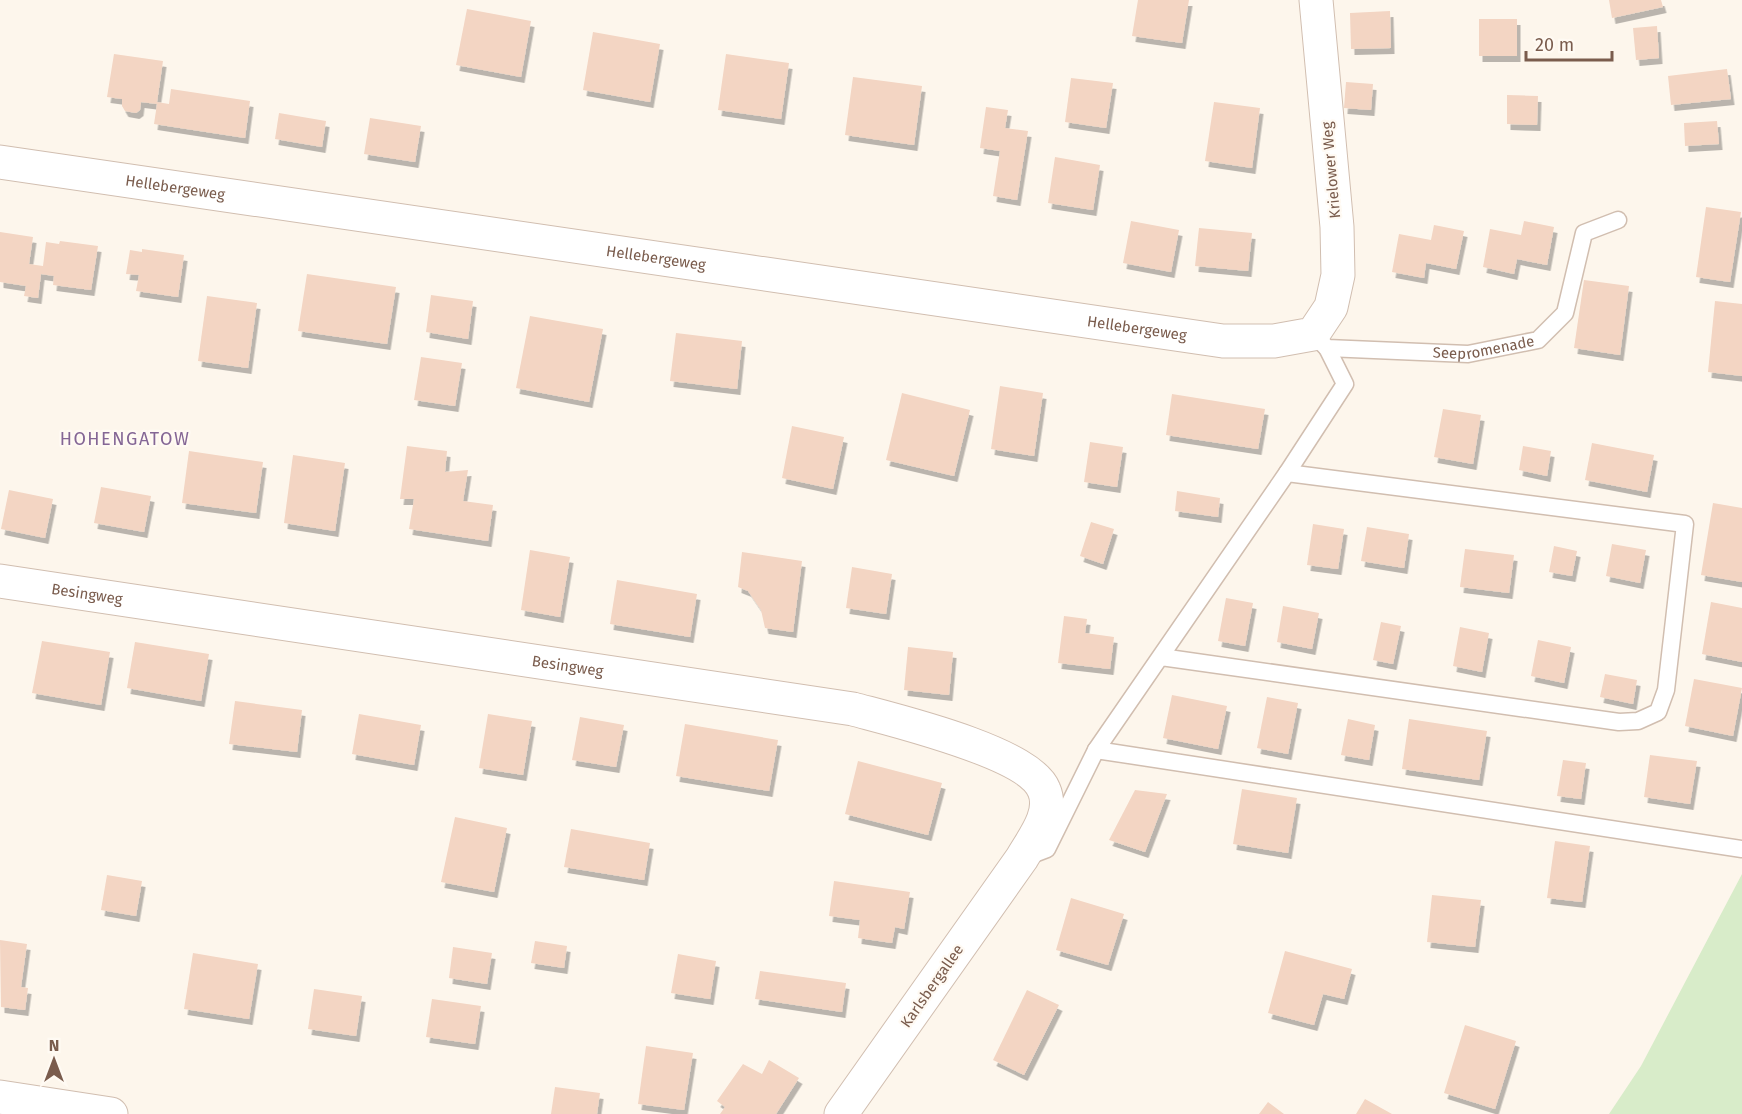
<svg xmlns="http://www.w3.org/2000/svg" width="1742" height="1114" viewBox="0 0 1742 1114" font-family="'Fira Sans',sans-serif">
  <defs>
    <filter id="shadow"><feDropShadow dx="3.5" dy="6" stdDeviation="0" flood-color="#0004"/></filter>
  </defs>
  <rect width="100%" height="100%" fill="#fdf6ec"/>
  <path fill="#d8ecc9" d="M1742 874V1114H1609L1641 1066Z"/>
  <g fill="#f3d5c3" filter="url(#shadow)">
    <path d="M1138 0H1189L1182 43 1132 36Z"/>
    <path d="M1609 0H1661L1663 7 1612 18Z"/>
    <path d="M467 9 531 21 521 77 456 65Z"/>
    <path d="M1390 11 1391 48 1351 49 1350 13Z"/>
    <rect x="1479" y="19" width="38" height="37"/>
    <path d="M1657 26 1659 58 1636 60 1633 28Z"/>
    <path d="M593 32 660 44 650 102 583 90Z"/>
    <path d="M114 54 163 61 157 102 169 104 171 89 250 101 245 138 154 124 157 104 141 102 140 110 136 113 125 111 122 106V99L107 97Z"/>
    <path d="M726 54 789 63 781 119 718 110Z"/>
    <path d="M1727 69 1731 99 1671 105 1668 76Z"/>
    <path d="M853 77 922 86 914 145 845 135Z"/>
    <path d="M1071 78 1113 83 1106 128 1065 122Z"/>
    <path d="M1346 82 1373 84 1371 110 1344 108Z"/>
    <path d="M1507 95 1538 96 1537 125 1507 124Z"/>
    <path d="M1214 102 1260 108 1252 168 1205 161Z"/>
    <path d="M986 107 1008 110 1005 128 1028 131 1017 200 993 196 1000 151 980 148Z"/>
    <path d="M279 113 326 121 322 147 275 139Z"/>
    <path d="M370 118 421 126 415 162 364 154Z"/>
    <path d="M1717 121 1719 144 1685 146 1684 123Z"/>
    <path d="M1055 157 1100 165 1093 210 1048 203Z"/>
    <path d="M1706 207 1741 212 1730 282 1696 277Z"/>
    <path d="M1131 221 1179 230 1171 272 1123 263Z"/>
    <path d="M1524 221 1554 227 1547 265 1517 259 1514 274 1483 267 1490 229 1521 235Z"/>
    <path d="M1434 225 1464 231 1456 269 1426 263 1424 278 1392 272 1399 234 1431 240Z"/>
    <path d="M1199 228 1252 233 1248 271 1195 266Z"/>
    <path d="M0 232 33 237 29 264 43 266 46 242 59 244 60 241 98 246 91 290 53 285 54 276 41 274 38 298 24 296 26 286 0 282Z"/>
    <path d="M142 249 184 255 178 297 136 291 139 275 126 274 130 250 142 252Z"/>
    <path d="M307 274 396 287 387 344 298 331Z"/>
    <path d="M1584 280 1629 286 1620 355 1574 348Z"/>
    <path d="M431 295 473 301 468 339 426 332Z"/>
    <path d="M207 296 257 303 248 368 198 361Z"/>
    <path d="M1715 301 1742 304V376L1708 372Z"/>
    <path d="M530 316 603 329 589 402 516 388Z"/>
    <path d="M676 333 742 341 737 389 670 381Z"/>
    <path d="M421 357 462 363 455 406 414 400Z"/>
    <path d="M1000 386 1043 393 1034 456 991 449Z"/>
    <path d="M902 393 970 410 954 476 886 460Z"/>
    <path d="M1172 394 1265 409 1258 449 1166 435Z"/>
    <path d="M1443 409 1481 415 1473 464 1434 457Z"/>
    <path d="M792 426 844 437 833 489 782 478Z"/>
    <path d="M1090 442 1123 447 1117 487 1084 482Z"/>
    <path d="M1592 443 1654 455 1647 492 1585 480Z"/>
    <path d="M407 446 447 451 445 472 468 470 463 501 493 505 488 541 409 529 414 499H400Z"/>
    <path d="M1523 446 1551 451 1547 476 1519 470Z"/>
    <path d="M189 451 263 462 256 513 182 503Z"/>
    <path d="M293 455 345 463 335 531 284 523Z"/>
    <path d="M101 487 151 496 144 532 94 523Z"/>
    <path d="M9 490 53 499 45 538 1 529Z"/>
    <path d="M1177 491 1220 498 1218 517 1175 511Z"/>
    <path d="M1713 503 1742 508V582L1701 575Z"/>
    <path d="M1091 522 1114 529 1103 564 1080 556Z"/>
    <path d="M1313 524 1344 529 1338 569 1307 565Z"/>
    <path d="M1367 527 1409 534 1404 568 1361 561Z"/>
    <path d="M1612 544 1646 550 1640 583 1606 576Z"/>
    <path d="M1554 546 1577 551 1572 576 1549 572Z"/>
    <path d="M1465 549 1514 555 1509 593 1460 587Z"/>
    <path d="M530 550 570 557 560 617 521 610Z"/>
    <path d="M742 552 802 561 793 632 765 628 761 610 748 591 738 587Z"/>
    <path d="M852 567 892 574 886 614 846 608Z"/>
    <path d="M617 580 697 594 690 637 610 624Z"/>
    <path d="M1226 598 1253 603 1245 646 1218 641Z"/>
    <path d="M1711 602 1742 608V662L1702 654Z"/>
    <path d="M1283 606 1319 613 1312 649 1277 642Z"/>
    <path d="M1064 616 1087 619 1085 633 1114 637 1110 669 1058 663Z"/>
    <path d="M1381 622 1401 626 1393 664 1373 660Z"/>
    <path d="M1460 627 1489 633 1482 672 1453 666Z"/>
    <path d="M1538 640 1571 647 1564 683 1531 676Z"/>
    <path d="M42 641 110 652 101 705 32 693Z"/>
    <path d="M135 642 209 654 201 701 127 688Z"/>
    <path d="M908 647 953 652 949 695 904 690Z"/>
    <path d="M1605 674 1637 680 1633 704 1600 697Z"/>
    <path d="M1694 679 1742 688 1733 736 1685 726Z"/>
    <path d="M1172 695 1227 706 1218 749 1163 738Z"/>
    <path d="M1267 697 1298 703 1288 754 1257 748Z"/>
    <path d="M235 701 302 710 297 752 229 744Z"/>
    <path d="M359 714 421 725 414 765 352 754Z"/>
    <path d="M488 714 532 721 523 775 479 768Z"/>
    <path d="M580 717 624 725 616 767 572 760Z"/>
    <path d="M1348 719 1375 725 1369 760 1341 755Z"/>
    <path d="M1409 719 1487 731 1479 780 1402 769Z"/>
    <path d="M685 724 778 740 769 791 676 776Z"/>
    <path d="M1650 755 1697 761 1690 804 1644 797Z"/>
    <path d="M1563 760 1586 763 1581 799 1557 796Z"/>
    <path d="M858 761 942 783 928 835 845 814Z"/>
    <path d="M1242 789 1297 798 1288 853 1233 844Z"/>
    <path d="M1135 790 1167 794 1145 852 1109 840Z"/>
    <path d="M455 817 507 828 494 892 441 882Z"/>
    <path d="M571 829 650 843 644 880 564 867Z"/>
    <path d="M1555 841 1590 846 1582 902 1547 898Z"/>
    <path d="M107 875 142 881 136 916 101 910Z"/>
    <path d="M834 881 910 892 904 929 895 927 892 943 858 938 860 920 829 916Z"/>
    <path d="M1432 895 1481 900 1475 947 1427 942Z"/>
    <path d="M1071 898 1124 914 1108 965 1056 950Z"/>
    <path d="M0 940 27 944 21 987 28 988 25 1010 1 1007Z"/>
    <path d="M535 941 567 946 564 968 531 963Z"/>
    <path d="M453 947 492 953 487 984 449 978Z"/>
    <path d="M1285 951 1352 969 1344 999 1323 994 1314 1025 1268 1013Z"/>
    <path d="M193 953 258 964 249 1019 184 1009Z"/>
    <path d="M678 954 716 961 710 999 671 993Z"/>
    <path d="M760 971 846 983 842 1012 755 999Z"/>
    <path d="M314 989 362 996 356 1036 308 1029Z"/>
    <path d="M1027 990 1059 1005 1024 1075 993 1060Z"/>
    <path d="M432 999 481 1006 475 1044 426 1037Z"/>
    <path d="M1465 1025 1516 1041 1495 1109 1444 1093Z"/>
    <path d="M646 1046 693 1053 684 1110 638 1104Z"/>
    <path d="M769 1060 799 1078 776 1114H720L725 1107 717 1101 743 1064 762 1074Z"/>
    <path d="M555 1087 600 1093 597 1114H551Z"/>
    <path d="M1365 1099 1392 1114H1356Z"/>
    <path d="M1268 1102 1284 1114H1259Z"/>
  </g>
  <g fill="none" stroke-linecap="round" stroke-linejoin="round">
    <defs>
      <g id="service">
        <path id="s1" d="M1313 334 1327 348 1468 354 1538 340 1565 313 1584 233 1618 220"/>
        <path d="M1287 473 1345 384 1327 348"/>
        <path d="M1096 750 1742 849"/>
        <path d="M1026 857 1047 849 1096 750 1287 473 1685 524 1666 690 1658 712 1638 721 1619 722 1161 657"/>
      </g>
      <g id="minor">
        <path id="s2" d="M0 162 1223 341H1274L1313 334 1331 307 1338 275 1337 227 1316 0"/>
        <path id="s3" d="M0 581 853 709C893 720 1029 752 1044 790 1054 813 1033 839 1022 858L841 1114"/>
        <path d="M0 1097 111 1114"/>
      </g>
    </defs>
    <use href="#service" stroke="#d1beb0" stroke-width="19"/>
    <use href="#minor" stroke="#d1beb0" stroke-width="35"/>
    <use href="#service" stroke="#fff" stroke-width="16"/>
    <use href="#minor" stroke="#fff" stroke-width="33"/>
  </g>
  <g text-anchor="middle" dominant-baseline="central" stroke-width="4.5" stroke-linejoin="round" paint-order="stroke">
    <g font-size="15" fill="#7a5c4d" stroke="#fffaf3">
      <text transform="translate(1331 170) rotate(-95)">Krielower Weg</text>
      <text stroke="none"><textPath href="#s2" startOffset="177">Hellebergeweg</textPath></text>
      <text stroke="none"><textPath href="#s2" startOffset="663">Hellebergeweg</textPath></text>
      <text stroke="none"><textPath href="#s2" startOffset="1149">Hellebergeweg</textPath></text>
      <text stroke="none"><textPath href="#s1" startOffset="177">Seepromenade</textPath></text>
      <text stroke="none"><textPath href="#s3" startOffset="88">Besingweg</textPath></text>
      <text stroke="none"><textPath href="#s3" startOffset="574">Besingweg</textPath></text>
      <text transform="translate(932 986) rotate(-55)">Karlsbergallee</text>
    </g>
    <g font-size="18" letter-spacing="1.5" fill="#846695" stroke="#fffaf3">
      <text x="125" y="439">HOHENGATOW</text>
    </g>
  </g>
  <g transform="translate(54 1060)" stroke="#fffaf3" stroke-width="4.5" paint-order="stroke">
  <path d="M0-4.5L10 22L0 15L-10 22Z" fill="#7a5c4d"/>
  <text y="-9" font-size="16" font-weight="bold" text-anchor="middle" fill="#7a5c4d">N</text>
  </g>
  <path d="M1526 51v9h86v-9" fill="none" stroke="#7a5c4d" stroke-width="3"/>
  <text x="1535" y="51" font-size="18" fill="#7a5c4d" stroke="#fffaf3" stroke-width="4.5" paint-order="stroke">20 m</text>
</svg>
